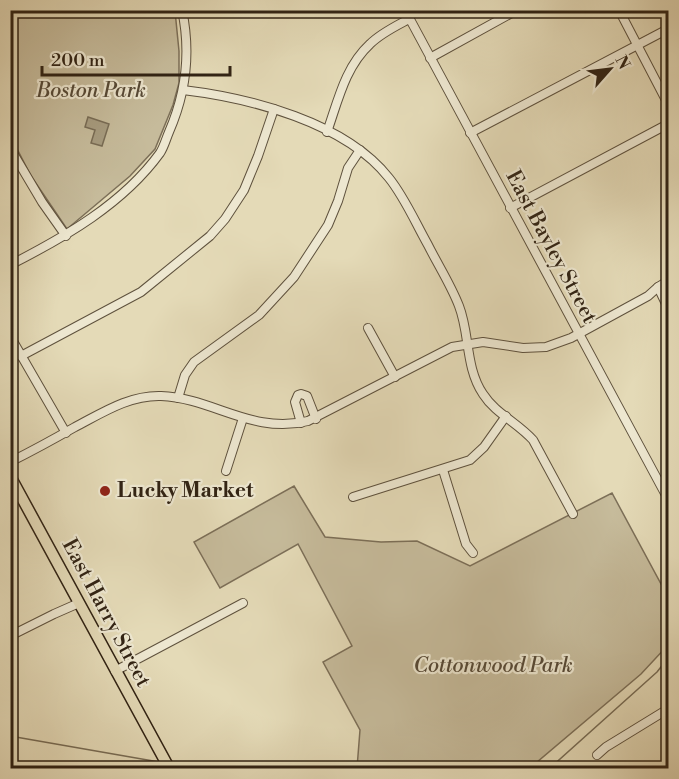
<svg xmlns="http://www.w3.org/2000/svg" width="679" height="779" viewBox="0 0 679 779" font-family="'Libre Bodoni',serif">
  <rect width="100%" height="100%" fill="#e4dab7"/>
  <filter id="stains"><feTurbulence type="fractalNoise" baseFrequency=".00333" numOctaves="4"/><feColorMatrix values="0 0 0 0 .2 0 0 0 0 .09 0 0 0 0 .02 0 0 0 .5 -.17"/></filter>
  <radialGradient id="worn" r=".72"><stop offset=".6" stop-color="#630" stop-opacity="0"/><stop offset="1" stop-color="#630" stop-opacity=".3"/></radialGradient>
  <g fill="#c6bb9b" stroke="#7c6f58" stroke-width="1.5">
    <path d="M10 11H175L179 51V83L173 105 155 149 130 176 67 229 31 176 11 137Z"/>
    <path d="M294 486 325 537 381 542 417 541 470 566 612 493 668 597V645L641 674 530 768H357L360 730 323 662 352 646 298 544 220 588 194 542Z"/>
  </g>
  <path fill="#a79c80" stroke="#786c55" stroke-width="1.5" d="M88 117 109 124 102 146 91 143 95 130 85 127Z"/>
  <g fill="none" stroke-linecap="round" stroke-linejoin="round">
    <g stroke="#786c55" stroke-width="1.5">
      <path d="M10 736 159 762"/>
      <path d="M173 764 199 768"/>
      <path d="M550 768 657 672 668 658"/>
    </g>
    <defs>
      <g id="minor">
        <path d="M405 10 668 499"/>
        <path d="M619 10 668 104"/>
        <path d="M430 58 517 10"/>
        <path d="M183 90C250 98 345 122 389 178 405 198 415 222 428 245 438 265 451 285 459 306 470 334 465 367 483 394 495 413 518 423 533 440L573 514"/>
        <path d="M327 132C338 101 345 67 370 44 381 33 396 26 409 19"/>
        <path d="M470 133 668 29"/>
        <path d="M10 148 42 202 66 236"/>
        <path d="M510 208 668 124"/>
        <path d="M10 265C65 237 123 204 160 153 164 147 166 139 169 132 186 93 191 52 182 10"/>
        <path d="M658 287 668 308"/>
        <path d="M368 328 395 377"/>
        <path d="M10 336 66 433"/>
        <path d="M21 356 141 292 210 236 225 219 244 190 258 156 274 109"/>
        <path d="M178 398 185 375 194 362 259 315 294 277 328 225 338 201 348 168 360 150"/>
        <path d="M301 423 295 402 298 395 301 394 307 396 316 419"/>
        <path d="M10 462C32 451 54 439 75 427 102 413 129 395 161 396 213 398 253 435 308 421L452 347 483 342 523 348 546 347 571 338 648 296 658 287 668 281"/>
        <path d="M443 470 466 544 473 553"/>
        <path d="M226 471 243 418"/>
        <path d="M353 497 470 460 484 447 506 416"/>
        <path d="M10 636 54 614 79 603"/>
        <path d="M115 671 243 603"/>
        <path d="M597 755 606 747 668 709"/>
      </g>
      <path id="major" d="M10 476 169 768"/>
    </defs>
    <use href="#minor" stroke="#5e513d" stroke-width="10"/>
    <use href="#major" stroke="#312314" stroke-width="13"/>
    <use href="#minor" stroke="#ede7d0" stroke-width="8"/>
    <use href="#major" stroke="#e4dab7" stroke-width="10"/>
  </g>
  <circle fill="#8f2418" stroke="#ede7d0" stroke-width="2" cx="105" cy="491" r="6"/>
  <g text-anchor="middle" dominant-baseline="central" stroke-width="4.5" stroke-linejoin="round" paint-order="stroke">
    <g font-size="21" font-style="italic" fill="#564936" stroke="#ede7d0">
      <text x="91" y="91">Boston Park</text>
      <text x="493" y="666">Cottonwood Park</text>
    </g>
    <g font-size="21" fill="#312314" stroke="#ede7d0">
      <text transform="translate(551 247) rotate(62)">East Bayley Street</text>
      <text transform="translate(106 613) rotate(62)">East Harry Street</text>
    </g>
    <g font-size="21" font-weight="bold" fill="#312314" stroke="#ede7d0" text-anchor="start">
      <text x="117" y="491">Lucky Market</text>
    </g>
  </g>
  <rect width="679" height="779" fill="none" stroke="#e4dab7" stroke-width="36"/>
  <rect x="12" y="12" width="655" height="755" fill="none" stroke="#312314" stroke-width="3"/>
  <rect x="18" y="18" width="643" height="743" fill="none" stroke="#312314" stroke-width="1.5"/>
  <g transform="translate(610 69) rotate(62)" stroke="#ede7d0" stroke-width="4.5" paint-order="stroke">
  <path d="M0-4.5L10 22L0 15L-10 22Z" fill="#312314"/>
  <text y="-9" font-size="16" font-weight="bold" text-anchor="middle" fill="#312314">N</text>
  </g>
  <path d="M42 66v9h188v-9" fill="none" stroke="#312314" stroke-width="3"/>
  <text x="51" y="66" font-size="18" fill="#312314" stroke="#ede7d0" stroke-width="4.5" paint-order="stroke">200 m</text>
  <rect width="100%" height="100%" filter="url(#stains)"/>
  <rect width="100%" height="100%" fill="url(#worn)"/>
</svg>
